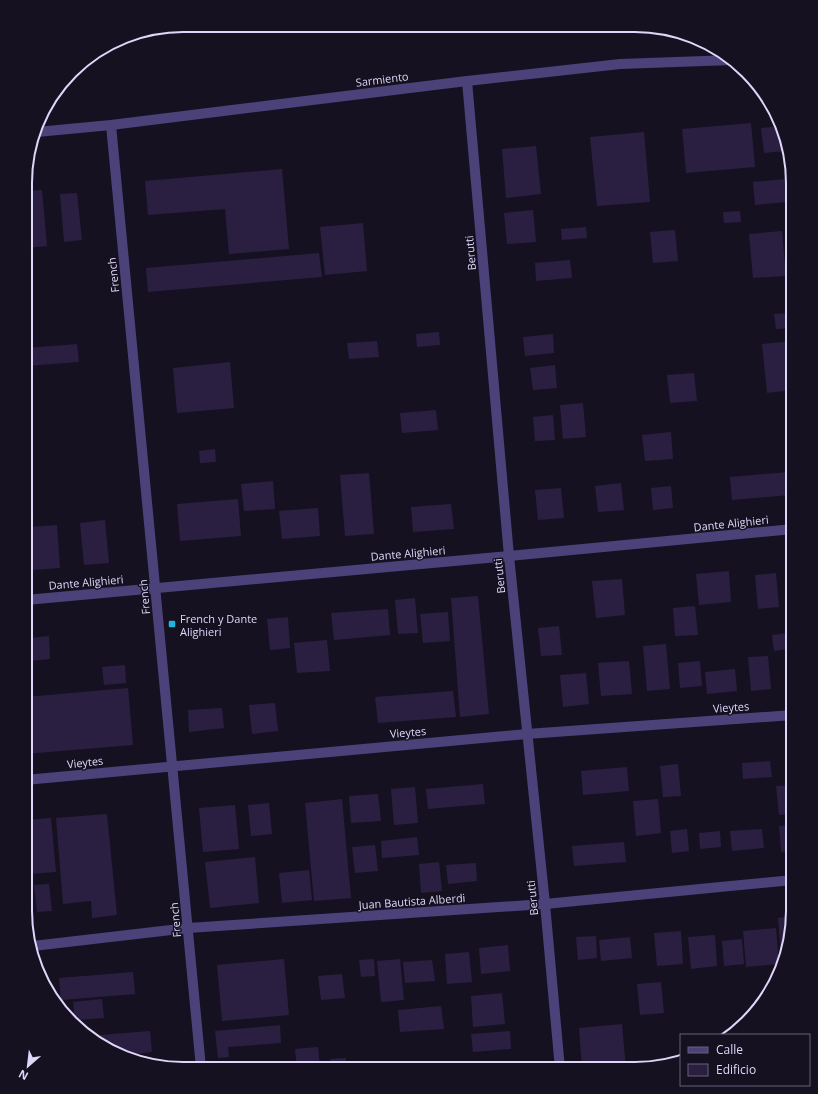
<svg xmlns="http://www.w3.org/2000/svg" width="818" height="1094" viewBox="0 0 818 1094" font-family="'Open Sans',sans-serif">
  <rect width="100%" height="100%" fill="#161121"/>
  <g fill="#2a1f40">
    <path d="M751 123 755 167 686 173 682 129Z"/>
    <path d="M780 126 785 151 764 153 761 128Z"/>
    <path d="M644 132 650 202 597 206 590 137Z"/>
    <path d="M536 146 541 194 506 198 502 149Z"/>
    <path d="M282 169 289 249 229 254 225 209 148 215 145 181Z"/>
    <path d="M786 179 788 202 755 205 753 182Z"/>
    <path d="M42 190 47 246 26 248V191Z"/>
    <path d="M77 193 82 240 64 242 60 194Z"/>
    <path d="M533 210 536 242 507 244 504 213Z"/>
    <path d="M740 211 741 222 724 223 723 212Z"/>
    <path d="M363 223 367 271 325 275 320 227Z"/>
    <path d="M586 227 587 238 562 240 561 229Z"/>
    <path d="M675 230 678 261 653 263 650 232Z"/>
    <path d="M782 231 786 276 753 278 749 234Z"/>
    <path d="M319 253 322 277 148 292 146 268Z"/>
    <path d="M570 260 572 278 536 281 535 263Z"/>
    <path d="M793 313V328L776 329 774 314Z"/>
    <path d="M439 332 440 345 417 347 416 334Z"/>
    <path d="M553 334 554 353 525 356 523 337Z"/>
    <path d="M377 341 379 357 349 359 347 343Z"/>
    <path d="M793 341V390L767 393 762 344Z"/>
    <path d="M77 344 79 362 26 366V348Z"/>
    <path d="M230 362 234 408 177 413 173 368Z"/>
    <path d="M555 365 557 388 533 390 530 368Z"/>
    <path d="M694 373 697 401 670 403 667 375Z"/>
    <path d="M583 403 586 437 563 439 560 405Z"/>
    <path d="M436 410 438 430 402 433 400 413Z"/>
    <path d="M553 415 555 440 535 441 533 417Z"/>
    <path d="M671 432 673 459 645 461 642 435Z"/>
    <path d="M215 449 216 462 200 463 199 451Z"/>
    <path d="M785 449H793V465L787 466Z"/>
    <path d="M788 472 790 495 732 500 730 477Z"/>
    <path d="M369 473 374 534 345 536 340 475Z"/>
    <path d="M273 481 275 509 244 511 241 484Z"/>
    <path d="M621 483 624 510 598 512 595 486Z"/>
    <path d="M671 486 673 508 653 510 651 488Z"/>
    <path d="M561 488 564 518 538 520 535 490Z"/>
    <path d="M238 499 241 536 180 541 177 504Z"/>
    <path d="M451 504 454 529 413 532 411 507Z"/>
    <path d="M318 508 320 536 282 539 279 511Z"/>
    <path d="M105 520 109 563 84 565 80 523Z"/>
    <path d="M57 525 60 568 33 570 29 527Z"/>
    <path d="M729 571 731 602 699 605 696 574Z"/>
    <path d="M776 573 779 607 758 609 755 575Z"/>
    <path d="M622 579 625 615 596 618 592 581Z"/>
    <path d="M478 596 489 714 460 717 451 598Z"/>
    <path d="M415 598 418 633 398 634 395 600Z"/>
    <path d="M695 606 698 635 675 636 673 608Z"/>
    <path d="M388 609 390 635 334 640 331 613Z"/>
    <path d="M448 612 450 641 423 643 420 614Z"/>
    <path d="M288 617 290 648 270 650 267 619Z"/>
    <path d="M559 626 562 655 541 656 538 628Z"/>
    <path d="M786 633 788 649 774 651 772 635Z"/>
    <path d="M49 636 50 659 31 661 29 638Z"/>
    <path d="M327 640 330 671 297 673 294 643Z"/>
    <path d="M666 644 670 689 647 691 643 646Z"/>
    <path d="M768 656 771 689 751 691 748 657Z"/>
    <path d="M629 661 632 694 601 696 598 663Z"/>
    <path d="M700 661 702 686 680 688 678 663Z"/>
    <path d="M125 665 126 683 104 685 102 667Z"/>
    <path d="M735 669 737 691 707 694 705 672Z"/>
    <path d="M586 673 589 704 563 707 560 675Z"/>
    <path d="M128 688 133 745 25 754V697Z"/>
    <path d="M453 691 456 717 378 723 375 697Z"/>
    <path d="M275 703 278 731 252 734 249 705Z"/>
    <path d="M222 708 224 728 189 732 188 710Z"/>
    <path d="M770 761 772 777 743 779 742 763Z"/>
    <path d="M678 764 681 796 663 797 660 766Z"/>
    <path d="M627 767 629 791 583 795 581 771Z"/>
    <path d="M483 784 485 804 428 809 426 789Z"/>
    <path d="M793 785V814L779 815 776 786Z"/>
    <path d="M415 787 418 823 394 825 391 789Z"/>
    <path d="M378 794 381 821 351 823 349 796Z"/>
    <path d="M342 799 351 898 314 901 305 803Z"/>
    <path d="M658 799 661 833 636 836 633 801Z"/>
    <path d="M269 803 272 834 251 836 248 805Z"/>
    <path d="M235 805 239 849 203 852 199 808Z"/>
    <path d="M107 814 117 915 92 918 91 901 63 904 56 818Z"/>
    <path d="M51 818 56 872 29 874 25 820Z"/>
    <path d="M793 825V851L781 852 779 826Z"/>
    <path d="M687 829 689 851 672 853 670 831Z"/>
    <path d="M762 829 764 848 732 851 730 831Z"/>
    <path d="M720 831 721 847 700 849 699 833Z"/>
    <path d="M417 837 419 855 382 858 381 841Z"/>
    <path d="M624 842 626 862 574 866 572 846Z"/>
    <path d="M375 845 378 871 355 873 352 847Z"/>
    <path d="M255 857 259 903 210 908 205 862Z"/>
    <path d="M439 862 442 891 421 893 419 864Z"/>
    <path d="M476 863 477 881 448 884 446 865Z"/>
    <path d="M309 870 312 900 282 903 279 873Z"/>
    <path d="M49 884 52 911 37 912 34 885Z"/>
    <path d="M793 916 786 953 781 954 778 918Z"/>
    <path d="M776 928 779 964 746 967 743 931Z"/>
    <path d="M681 931 683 964 657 966 654 933Z"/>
    <path d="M715 935 717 966 691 969 688 937Z"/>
    <path d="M596 936 597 958 578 960 576 937Z"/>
    <path d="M630 937 632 958 601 961 599 940Z"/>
    <path d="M742 939 744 964 724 966 722 941Z"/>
    <path d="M508 945 510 971 481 974 479 948Z"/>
    <path d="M469 952 472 982 447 984 445 954Z"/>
    <path d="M284 959 289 1015 222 1021 217 965Z"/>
    <path d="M374 959 375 976 361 977 359 960Z"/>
    <path d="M400 959 404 1000 381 1002 377 961Z"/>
    <path d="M432 960 435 981 405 983 403 962Z"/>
    <path d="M133 972 135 994 61 1000 59 978Z"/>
    <path d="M342 974 345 998 321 1000 318 976Z"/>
    <path d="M661 982 664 1013 640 1015 637 984Z"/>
    <path d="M502 993 505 1024 473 1027 471 996Z"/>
    <path d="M102 999 104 1018 75 1020 73 1002Z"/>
    <path d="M441 1006 444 1029 400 1032 398 1010Z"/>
    <path d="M622 1024 626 1069H582L579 1028Z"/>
    <path d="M280 1025 281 1043 228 1047 229 1057 218 1058 215 1031Z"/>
    <path d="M150 1031 152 1052 128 1055 101 1045 100 1035Z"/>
    <path d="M510 1031 511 1049 473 1052 471 1034Z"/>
    <path d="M318 1047 320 1068H297L295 1049Z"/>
    <path d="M346 1058V1068H331L330 1059Z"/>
    <path d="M513 1062 514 1069H478V1065Z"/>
    <path d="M472 1063 473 1069 444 1068V1065Z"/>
  </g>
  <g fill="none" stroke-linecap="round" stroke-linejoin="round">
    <g stroke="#4b427a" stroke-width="10">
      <path d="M467 81 509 556 545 904 560 1069"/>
      <path d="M111 125 201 1068"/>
      <path d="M37 132 111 125 467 81 620 64 732 60"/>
      <path d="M26 600 509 556 793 529"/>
      <path d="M25 780 527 734 793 715"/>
      <path d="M33 946 188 928 545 904 793 880"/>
    </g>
  </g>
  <rect fill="#1eb2de" stroke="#161121" stroke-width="1.5" x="168" y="620" width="8" height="8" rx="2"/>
  <g text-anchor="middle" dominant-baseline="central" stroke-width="3" stroke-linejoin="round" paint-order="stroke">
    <g font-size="11" fill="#dfd7fa" stroke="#161121">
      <text transform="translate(382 79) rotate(-7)">Sarmiento</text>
      <text transform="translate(470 253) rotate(-95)">Berutti</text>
      <text transform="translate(113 275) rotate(-96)">French</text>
      <text transform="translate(731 523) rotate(-6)">Dante Alighieri</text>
      <text transform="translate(408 553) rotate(-5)">Dante Alighieri</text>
      <text transform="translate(499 576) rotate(-96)">Berutti</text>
      <text transform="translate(86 582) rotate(-5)">Dante Alighieri</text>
      <text transform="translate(144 597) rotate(-95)">French</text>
      <text transform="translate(731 707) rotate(-4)">Vieytes</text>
      <text transform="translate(408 732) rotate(-5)">Vieytes</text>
      <text transform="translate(85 762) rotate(-6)">Vieytes</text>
      <text transform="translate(532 898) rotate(-96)">Berutti</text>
      <text transform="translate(412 901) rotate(-4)">Juan Bautista Alberdi</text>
      <text transform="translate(175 920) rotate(-95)">French</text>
    </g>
    <g font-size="11" fill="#dfd7fa" stroke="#161121" text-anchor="start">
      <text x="180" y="618">French y Dante<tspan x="180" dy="13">Alighieri</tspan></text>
    </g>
  </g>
  <path d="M0 0H818V1094H0ZM183 32H635A151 151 0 0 1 786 183V911A151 151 0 0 1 635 1062H183A151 151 0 0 1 32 911V183A151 151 0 0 1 183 32Z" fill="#161121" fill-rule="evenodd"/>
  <path fill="none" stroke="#dfd7fa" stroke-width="2" d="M183 32H635A151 151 0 0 1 786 183V911A151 151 0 0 1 635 1062H183A151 151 0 0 1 32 911V183A151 151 0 0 1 183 32Z"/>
  <rect x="680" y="1034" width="130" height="52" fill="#161121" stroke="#666078"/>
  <rect x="688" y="1047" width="20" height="6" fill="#4b427a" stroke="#666078"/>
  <text x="716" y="1054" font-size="12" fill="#dfd7fa">Calle</text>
  <rect x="688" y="1064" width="20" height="12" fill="#2a1f40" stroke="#666078"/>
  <text x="716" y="1074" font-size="12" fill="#dfd7fa">Edificio</text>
  <g transform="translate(28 1066) rotate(208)" stroke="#161121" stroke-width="3" paint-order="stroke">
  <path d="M0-3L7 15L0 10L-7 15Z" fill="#dfd7fa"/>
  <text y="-6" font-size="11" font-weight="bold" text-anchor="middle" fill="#dfd7fa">N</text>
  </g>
</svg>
